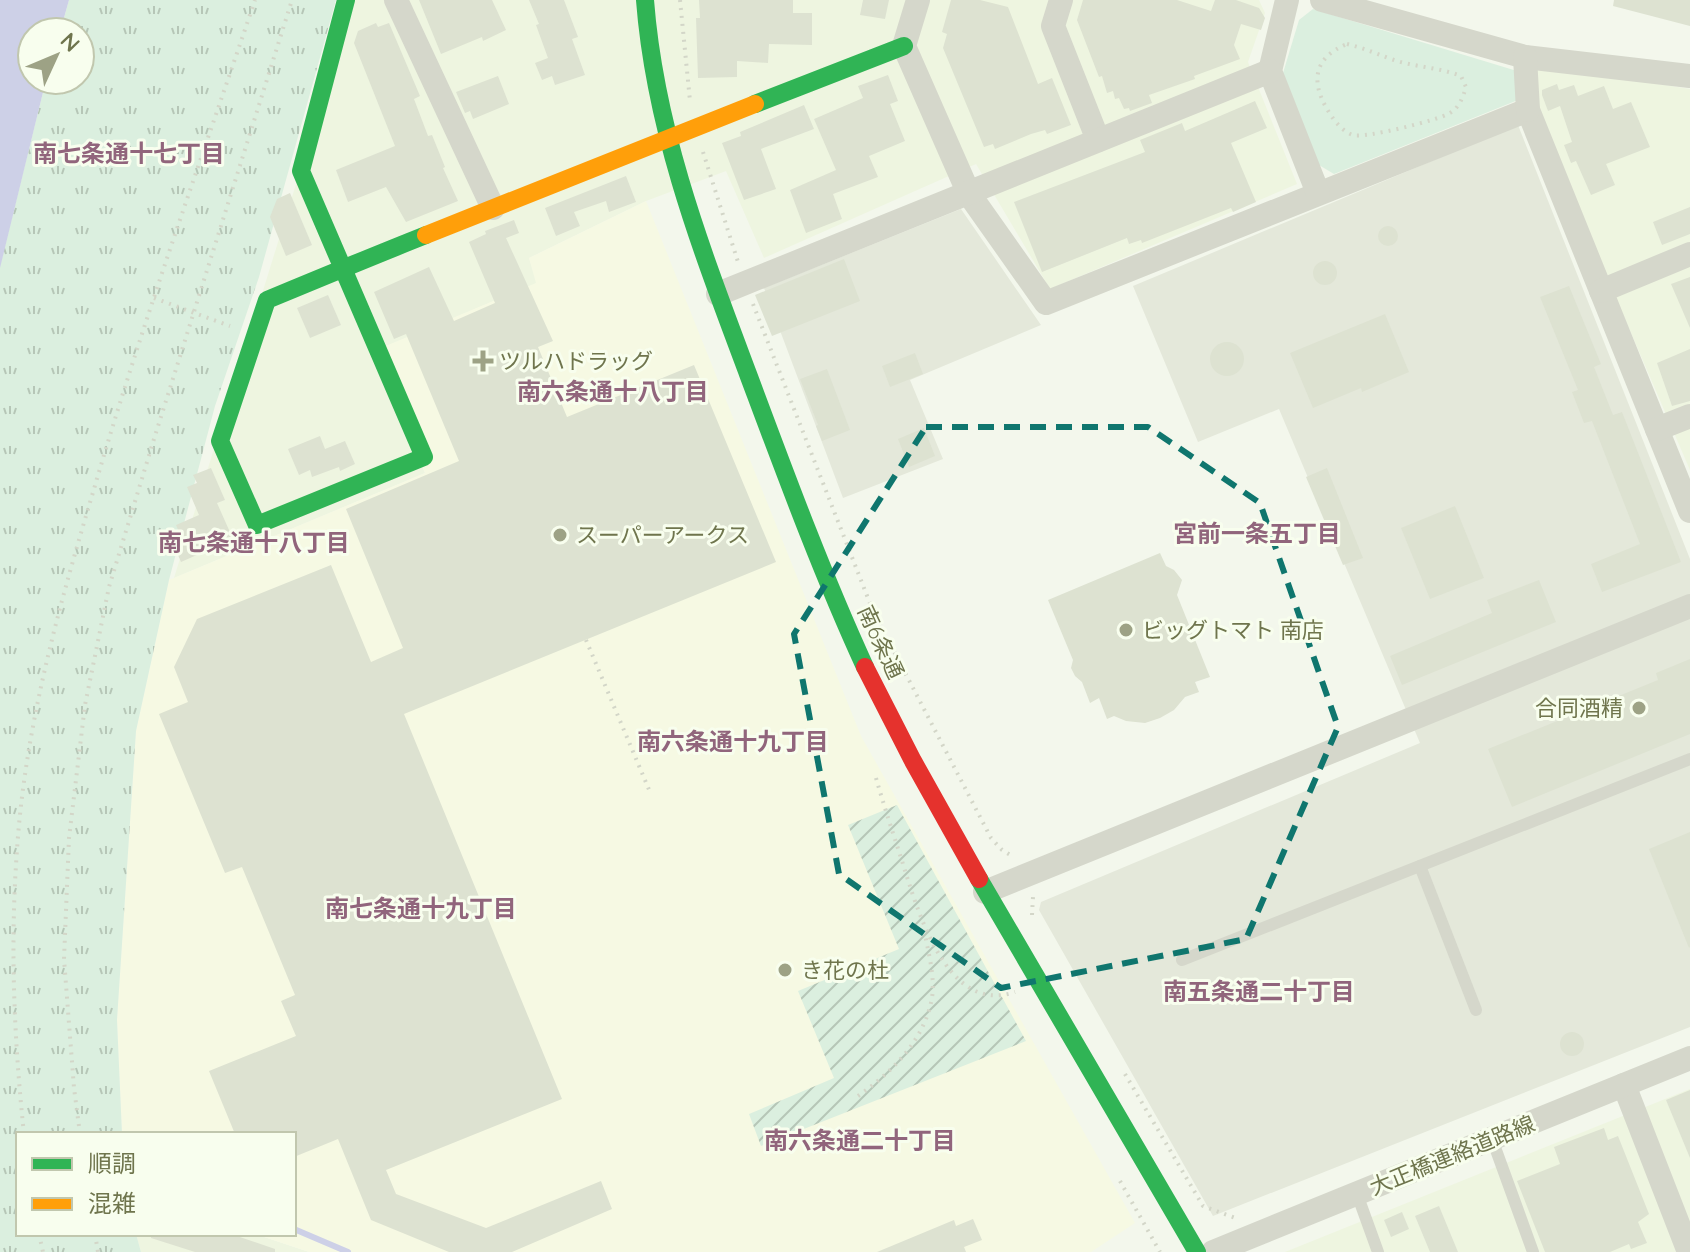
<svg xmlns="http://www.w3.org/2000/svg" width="1690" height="1252" viewBox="0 0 1690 1252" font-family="Quicksand,'Noto Sans JP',sans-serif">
  <defs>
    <pattern id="grass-tufts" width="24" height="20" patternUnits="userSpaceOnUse" patternTransform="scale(2)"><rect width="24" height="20" fill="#dbefdf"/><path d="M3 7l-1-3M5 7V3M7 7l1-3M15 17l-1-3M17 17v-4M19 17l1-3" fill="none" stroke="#b6c6b7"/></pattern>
    <pattern id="garden-furrows" width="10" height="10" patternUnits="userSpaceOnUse" patternTransform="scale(2)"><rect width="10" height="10" fill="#dbefdf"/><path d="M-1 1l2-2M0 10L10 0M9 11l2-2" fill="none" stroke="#b6c6b7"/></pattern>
  </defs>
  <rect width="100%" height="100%" fill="#f3f7ec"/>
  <g fill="#eef5e0">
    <path d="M353 0H1259L1265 13 1248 62 1297 184 1050 289 976 164 764 258 726 171 646 201 529 258 537 283 370 353 425 473 174 578Z"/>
    <path d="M1514 61 1690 89V470Z"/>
    <path d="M1690 1089V1252H1285Z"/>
    <path d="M136 1234H255L309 1252H141Z"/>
  </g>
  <path fill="#f6f9e3" d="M646 201 861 736 1135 1223 1091 1252H309L255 1234H294V1134H122L117 1020 136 731 169 580 425 473 369 353 536 283 529 258Z"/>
  <g fill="#e4e8da">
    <path d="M1518 125 1690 559V1027L1213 1216 1039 910 1041 902 1420 743 1279 409 1198 442 1133 286Z"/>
    <path d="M961 209 1041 325 910 380 943 459 843 498 764 288Z"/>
  </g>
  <path fill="url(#grass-tufts)" d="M69 0H336L259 277 215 406 169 580 136 731 117 1020 122 1134H18V1234H136L141 1252H0V266L46 80H80V32H60Z"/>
  <path fill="#dbefdf" d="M1313 9 1517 71 1518 100 1334 174 1319 165 1283 73 1299 20Z"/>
  <path fill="url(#garden-furrows)" d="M897 805 1026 1041 761 1146 749 1114 834 1078 798 991 899 949 848 825Z"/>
  <path fill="#cdd0e7" d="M0 0H69L60 32H32V80H46L0 268Z"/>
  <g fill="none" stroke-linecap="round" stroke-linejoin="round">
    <path stroke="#cdd0e7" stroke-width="6" d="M294 1229 348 1252"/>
  </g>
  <g fill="#dde2d1">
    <path d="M419 0H492L506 30 483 41 482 37 441 54Z"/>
    <path d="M529 0H564L578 37 572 39 585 75 555 85 552 76 542 80 535 63 548 58 536 25 539 24Z"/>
    <path d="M699 0H793V13H812V45L769 44 768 63 737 61V77L698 78 696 18H700Z"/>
    <path d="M863 0H889L885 19 860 15Z"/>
    <path d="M951 0H980L1008 7 1038 84 1052 78 1071 125 1047 134 1045 130 1031 134 995 149 993 144 984 147 943 48 947 34 942 32Z"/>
    <path d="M1083 0H1177L1211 11 1215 0H1236L1259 8 1265 18 1261 30 1241 24 1234 45 1240 59 1194 76 1195 79 1149 95 1152 103 1130 111 1129 108 1124 109 1119 98 1115 99 1113 91 1107 93 1102 76 1099 77 1077 20Z"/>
    <path d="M1614 0H1690V26L1613 6Z"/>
    <path d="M376 23 378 27 389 23 420 96 414 99 428 136 432 135 445 167 443 168 458 201 406 222 386 187 348 202 336 170 395 146 354 43 358 31Z"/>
    <path d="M888 75 898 101 890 104 905 141 869 156 878 177 833 194 842 219 806 233 790 190 836 170 814 119 863 98 858 86Z"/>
    <path d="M498 76 509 104 473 119 470 111 465 113 456 92Z"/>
    <path d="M1557 84 1559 90 1574 85 1578 96 1604 86 1613 109 1631 102 1650 147 1606 164 1615 185 1591 195 1576 161 1571 163 1564 145 1572 142 1560 106 1548 111 1542 95V90Z"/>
    <path d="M1255 101 1267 128 1231 143 1256 202 1233 212 1231 208 1142 243 1141 240 1129 244 1127 238 1042 272 1014 202 1145 152 1140 140 1182 123 1185 131Z"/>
    <path d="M804 105 814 129 761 149 776 189 744 200 722 143 741 136 740 132Z"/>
    <path d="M626 176 636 202 609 212 606 201 574 212 580 226 556 236 545 208Z"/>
    <path d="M290 193 312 245 286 256 270 217 277 199Z"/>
    <path d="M1690 207V234L1662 245 1653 222Z"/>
    <path d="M514 220 519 233 506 238 553 341 538 347 567 417 694 365 776 562 404 714 562 1099 386 1170 396 1194 486 1228 601 1181 612 1209 512 1252H449L371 1220 338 1139 294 1157V1134H235L209 1071 296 1036 281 1001 295 995 242 867 225 873 159 714 188 702 174 667 197 619 331 565 371 662 403 648 346 509 459 461 406 334 394 339 374 292 429 267 454 321 495 303 469 242 486 234 485 231Z"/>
    <circle cx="1388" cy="236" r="10"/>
    <path d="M844 259 860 301 772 336 755 295Z"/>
    <circle cx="1325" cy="273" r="12"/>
    <path d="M1690 277V328L1671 284Z"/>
    <path d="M1569 286 1601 364 1594 367 1613 415 1622 412 1681 562 1602 592 1591 564 1640 544 1592 421 1584 423 1572 392 1578 390 1540 297Z"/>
    <path d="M328 295 341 325 310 338 297 308Z"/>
    <path d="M1385 314 1409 372 1362 392 1361 388 1313 408 1290 353Z"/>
    <circle cx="1227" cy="359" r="17"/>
    <path d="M1690 349V401L1672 406 1657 363Z"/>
    <path d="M915 353 923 374 890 387 882 366Z"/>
    <path d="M827 369 850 430 822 441 816 426 818 425 800 379Z"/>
    <path d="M924 428 935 456 909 467 898 439Z"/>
    <path d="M320 436 325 449 345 441 355 464 340 471 339 467 312 477 310 470 299 475 288 449Z"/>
    <path d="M211 468 225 500 217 503 233 539 181 562 170 536 179 532 176 525 199 515 187 487 197 483 193 475Z"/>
    <path d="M1327 468 1363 558 1343 565 1306 477Z"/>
    <path d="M1455 506 1484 578 1430 599 1401 528Z"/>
    <path d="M1160 553 1166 566 1174 570 1182 580 1177 595 1210 677 1195 682 1199 692 1185 697 1174 710 1160 718 1145 723 1126 721 1114 716 1107 719 1099 698 1090 703 1082 682 1075 676 1071 668 1073 660 1048 600Z"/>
    <path d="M1539 580 1556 622 1402 685 1390 656 1492 613 1487 600Z"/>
    <path d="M1690 659V734L1512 807 1488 749 1658 680 1656 673Z"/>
    <path d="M1690 832V947L1689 948 1649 849Z"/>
    <circle cx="1572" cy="1044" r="12"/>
    <path d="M1690 1090V1158L1666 1100Z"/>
    <path d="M1604 1128 1608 1140 1618 1136 1649 1214 1638 1222 1647 1243 1631 1249 1629 1244 1610 1252H1545L1517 1181 1560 1164 1554 1147Z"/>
    <path d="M1439 1206 1458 1252H1430L1415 1216Z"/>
    <path d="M1402 1212 1409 1229 1391 1237 1384 1220Z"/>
    <path d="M973 1219 982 1240 964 1247 966 1252H877L954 1220 956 1226Z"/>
    <path d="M151 1234H231L275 1249V1252H195L151 1238Z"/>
  </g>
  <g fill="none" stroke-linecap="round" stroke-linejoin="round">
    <g stroke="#d3d6c8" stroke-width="4" stroke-dasharray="2 6" stroke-linecap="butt">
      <path d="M680 0 690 101"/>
      <path d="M1347 44C1363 48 1375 53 1391 59 1413 67 1438 67 1461 76L1466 87C1463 97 1459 108 1450 113 1439 120 1363 139 1353 135 1341 131 1333 119 1327 109 1310 80 1315 57 1347 44Z"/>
      <path d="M703 152 738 262"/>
      <path d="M154 298 230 326"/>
      <path d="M753 304 873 611 991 838 1002 850 1014 857"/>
      <path d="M586 640 650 792"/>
      <path d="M876 778C884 806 893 833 902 861 917 908 946 1016 1015 992"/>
      <path d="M1032 915 1033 897"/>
      <path d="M1125 1074 1203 1206 1238 1219"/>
      <path d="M858 1096C892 1072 924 1041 932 998 935 977 929 955 925 935"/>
      <path d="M24 1134C14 1040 10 945 17 850 25 727 59 606 94 489 142 324 200 163 255 0"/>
      <path d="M80 1134 74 1088 64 959 69 838 85 705 109 587 154 439 292 0"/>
      <path d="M1120 1181 1160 1252"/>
      <path d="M39 1234 43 1252"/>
      <path d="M95 1234 98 1252"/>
    </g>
    <g stroke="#d5d7cb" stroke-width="12">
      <path d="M1420 866 1476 1010"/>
      <path d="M1182 960 1690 759"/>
      <path d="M1492 1139 1533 1252"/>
      <path d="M1357 1194 1378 1252"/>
    </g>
    <g stroke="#d5d7cb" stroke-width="24">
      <path d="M396 0 493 208"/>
      <path d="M918 0 904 46 969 194 1046 303 1528 110 1690 511"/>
      <path d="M1061 0 1053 26 1098 140"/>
      <path d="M1287 0 1270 71 1318 193"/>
      <path d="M1322 0 1525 57 1690 76"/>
      <path d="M1525 57 1528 110"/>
      <path d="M1601 291 1690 254"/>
      <path d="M718 294 1270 71"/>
      <path d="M1657 429 1690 416"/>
      <path d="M985 892 1690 606"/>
      <path d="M1624 1085 1689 1252"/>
      <path d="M1213 1252 1690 1058"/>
    </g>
    <g stroke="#30b455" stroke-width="18">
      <path d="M346 0 301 171 424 457 257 525 220 441 267 300C320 278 373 256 426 235"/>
      <path d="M645 0C655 131 702 251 748 374 785 473 821 571 865 667"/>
      <path d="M755 104 904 46"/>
      <path d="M979 879 1197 1252"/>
    </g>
    <path stroke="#ff9f0a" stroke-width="18" d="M426 235 755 104"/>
    <path stroke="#e5322d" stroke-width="18" d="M865 667 913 761 979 879"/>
  </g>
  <path fill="none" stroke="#0f766e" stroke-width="6" stroke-dasharray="16 10" stroke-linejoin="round" d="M926 427H1148L1260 503 1338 727 1246 939 1001 988 839 874 794 634Z"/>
  <g fill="#9da285" stroke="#f8feee" stroke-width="3">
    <path d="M479 349h8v8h8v8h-8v8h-8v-8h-8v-8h8z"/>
    <circle cx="560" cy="535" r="8"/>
    <circle cx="1126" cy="630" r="8"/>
    <circle cx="1639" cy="708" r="8"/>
    <circle cx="785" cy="970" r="8"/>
  </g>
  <g text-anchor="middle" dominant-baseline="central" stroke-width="6" stroke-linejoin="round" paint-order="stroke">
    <g font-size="22" fill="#6f754d" stroke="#f8feee" text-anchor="start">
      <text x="499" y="361">ツルハドラッグ</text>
      <text x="576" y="535">スーパーアークス</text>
      <text x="1142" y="630">ビッグトマト 南店</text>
      <text x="1623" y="708" text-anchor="end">合同酒精</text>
      <text x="801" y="970">き花の杜</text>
    </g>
    <g font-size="22" fill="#6f754d" stroke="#f8feee">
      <text transform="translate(881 642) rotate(65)">南6条通</text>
      <text transform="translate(1452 1155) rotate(-22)">大正橋連絡道路線</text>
    </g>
    <g font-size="24" font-weight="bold" fill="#91657c" stroke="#f8feee">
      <text x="129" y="153">南七条通十七丁目</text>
      <text x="613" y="391">南六条通十八丁目</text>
      <text x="1257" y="533">宮前一条五丁目</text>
      <text x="254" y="542">南七条通十八丁目</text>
      <text x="733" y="741">南六条通十九丁目</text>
      <text x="421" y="908">南七条通十九丁目</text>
      <text x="1259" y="991">南五条通二十丁目</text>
      <text x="860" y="1140">南六条通二十丁目</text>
    </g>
  </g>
  <rect x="16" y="1132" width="280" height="104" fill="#f8feee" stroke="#c1c7ae" stroke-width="2"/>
  <rect x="32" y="1158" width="40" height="12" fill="#30b455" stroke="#c1c7ae" stroke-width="2"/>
  <text x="88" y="1172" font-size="24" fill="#6f754d">順調</text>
  <rect x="32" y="1198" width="40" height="12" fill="#ff9f0a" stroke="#c1c7ae" stroke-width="2"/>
  <text x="88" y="1212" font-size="24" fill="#6f754d">混雑</text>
  <g transform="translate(56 56) rotate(46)"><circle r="38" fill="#f8feee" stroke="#c1c7ae" stroke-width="2"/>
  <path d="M0-6L14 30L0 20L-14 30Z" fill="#9da285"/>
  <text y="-12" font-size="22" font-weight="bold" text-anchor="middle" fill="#6f754d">N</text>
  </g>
</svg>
